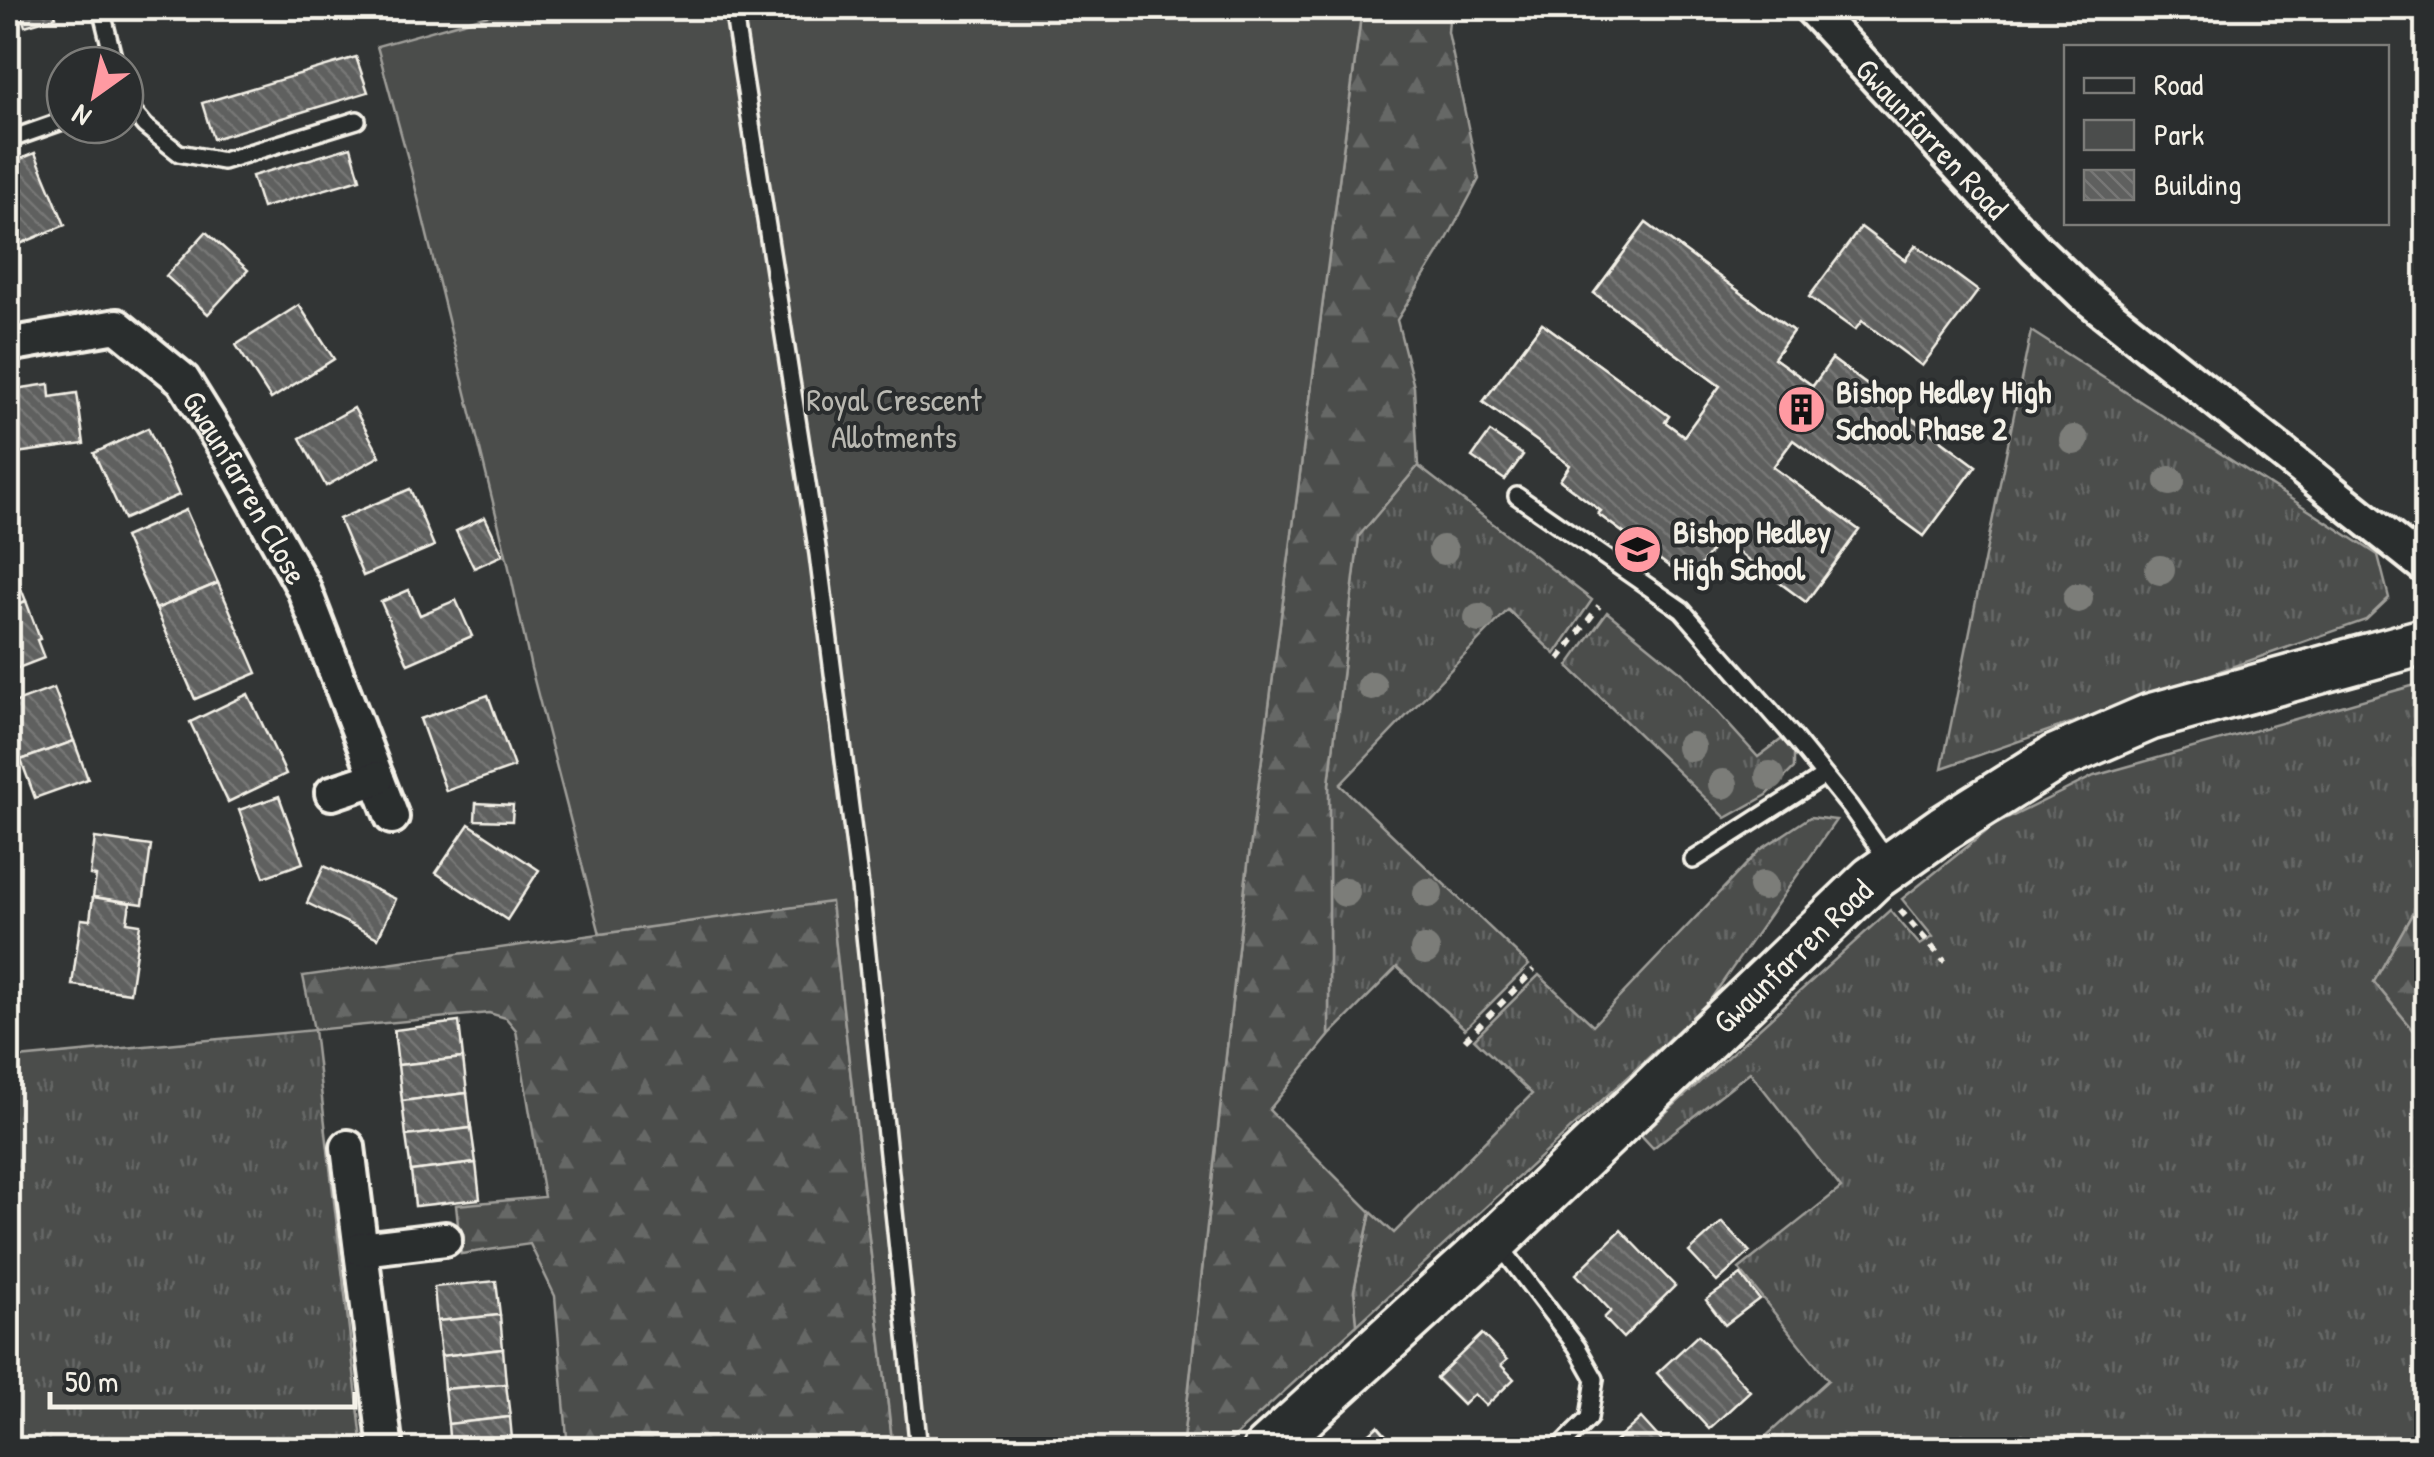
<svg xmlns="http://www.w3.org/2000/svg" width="2434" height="1457" viewBox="0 0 2434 1457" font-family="'Patrick Hand',sans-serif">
  <defs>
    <pattern id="grass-tufts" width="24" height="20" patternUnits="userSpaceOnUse" patternTransform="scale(2.5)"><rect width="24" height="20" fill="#4b4d4c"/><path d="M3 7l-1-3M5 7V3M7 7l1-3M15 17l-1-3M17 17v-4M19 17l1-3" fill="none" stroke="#666766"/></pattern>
    <pattern id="forest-firs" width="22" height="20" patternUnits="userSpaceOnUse" patternTransform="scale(2.5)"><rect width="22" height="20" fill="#4b4d4c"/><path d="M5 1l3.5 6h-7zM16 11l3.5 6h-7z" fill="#666766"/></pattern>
    <pattern id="building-back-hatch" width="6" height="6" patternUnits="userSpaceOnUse" patternTransform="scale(2.5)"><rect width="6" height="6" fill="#5f605f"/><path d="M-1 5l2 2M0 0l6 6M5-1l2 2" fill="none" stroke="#777776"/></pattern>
  </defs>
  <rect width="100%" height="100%" fill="#323535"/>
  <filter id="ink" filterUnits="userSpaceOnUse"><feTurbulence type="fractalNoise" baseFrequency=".01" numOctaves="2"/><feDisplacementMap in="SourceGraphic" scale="20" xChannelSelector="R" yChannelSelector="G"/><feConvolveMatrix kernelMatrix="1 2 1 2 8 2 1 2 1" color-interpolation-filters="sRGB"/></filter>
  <g filter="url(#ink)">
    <g fill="url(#grass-tufts)" stroke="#a09f9a" stroke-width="2.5">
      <path d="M2031 331 2378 555 2389 598 2366 620 1942 768Z"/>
      <path d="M1418 466 1592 600 1555 654 1508 610 1340 785 1529 965 1465 1029 1397 967 1329 1036V784L1359 535Z"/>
      <path d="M1607 612 1682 673 1758 757 1782 739 1794 752V768L1767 795 1726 818 1568 666Z"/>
      <path d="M2426 682 2425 891 2374 982 2426 1045V1449H1752L1828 1380 1739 1269 1841 1188 1750 1072 1653 1148 1641 1135 1890 910 1920 945 1933 937 1902 899 1993 826 2094 776Z"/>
      <path d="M1810 817 1836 820 1708 1003 1357 1325 1354 1290 1371 1212 1394 1233 1532 1094 1474 1039 1539 975 1593 1025 1760 850Z"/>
      <path d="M314 1030 363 1449H8V1059Z"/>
    </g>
    <g fill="url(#forest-firs)" stroke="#a09f9a" stroke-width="2.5">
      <path d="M1362 8H1450L1448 32 1479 179 1446 241 1397 320 1414 387 1418 466 1359 536 1329 784V1036L1269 1110 1371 1212 1354 1290 1357 1325 1221 1449 1182 1450 1245 886Z"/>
      <path d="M2426 884V1045L2374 982 2425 891Z"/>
      <path d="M831 901 893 1449H568L555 1296 530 1244 461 1254 456 1205 544 1197 516 1030 506 1018 489 1013 314 1030 303 976Z"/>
    </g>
    <path fill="#4b4d4c" stroke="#a09f9a" stroke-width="2.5" d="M513 8H1362L1245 886 1182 1449H893L831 902 600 934 531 668 508 563 411 170 377 46Z"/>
    <g fill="url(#building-back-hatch)" stroke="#f4f1e8" stroke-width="2.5" fill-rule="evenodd">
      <path d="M19 8H53L56 17 25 26Z"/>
      <path d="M356 57 368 92 213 139 202 103Z"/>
      <path d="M351 147 360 179 262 208 252 176Z"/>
      <path d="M35 153 65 225 8 249V164Z"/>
      <path d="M1646 223 1793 331 1774 358 1813 386 1832 359 1976 466 1924 536 1793 440 1773 467 1859 530 1806 602 1720 539 1689 581 1598 514 1601 511 1560 480 1570 465 1483 402 1542 323 1669 416 1665 422 1684 436 1720 386 1594 293ZM1688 451 1730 481 1701 521 1659 491Z"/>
      <path d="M1646 223 1793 331 1774 358 1813 386 1832 359 1976 466 1924 536 1793 440 1773 467 1859 530 1806 602 1720 539 1689 581 1598 514 1601 511 1560 480 1570 465 1483 402 1542 323 1669 416 1665 422 1684 436 1720 386 1594 293Z"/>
      <path d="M1861 227 1905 260 1916 245 1978 291 1922 366 1862 321 1855 330 1809 297Z"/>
      <path d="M206 232 248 270 208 314 166 276Z"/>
      <path d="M299 305 334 359 271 399 236 345Z"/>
      <path d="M49 384 50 397 77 393 84 444 8 454V390Z"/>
      <path d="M354 408 380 456 326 486 300 438Z"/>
      <path d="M148 428 179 495 124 519 94 453Z"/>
      <path d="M1490 432 1523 455 1505 480 1472 457Z"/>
      <path d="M410 489 434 546 363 576 339 519Z"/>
      <path d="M186 510 218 583 156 609 124 537Z"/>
      <path d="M485 517 503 555 474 568 456 531Z"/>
      <path d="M8 556 26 601 8 608Z"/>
      <path d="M218 583 257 673 195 699 156 609Z"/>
      <path d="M409 590 420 615 456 600 472 636 408 664 381 602Z"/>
      <path d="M26 601 40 639 37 640 44 658 8 672V608Z"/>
      <path d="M54 688 74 741 21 760 8 723V705Z"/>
      <path d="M248 694 286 774 228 802 190 722Z"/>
      <path d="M488 695 514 767 446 791 420 719Z"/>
      <path d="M74 741 88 779 35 798 21 760Z"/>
      <path d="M279 796 303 863 264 877 239 810Z"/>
      <path d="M476 803 513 805 512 821 475 820Z"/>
      <path d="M469 824 539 870 507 920 436 873Z"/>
      <path d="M95 838 151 846 143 904 93 897 96 876 90 875Z"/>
      <path d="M324 866 396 899 378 938 307 903Z"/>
      <path d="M93 897 130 903 127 922 140 924 130 993 72 985 81 919 90 920Z"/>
      <path d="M459 1022 463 1058 398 1065 394 1030Z"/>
      <path d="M463 1058 467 1093 402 1101 398 1065Z"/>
      <path d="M467 1093 471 1128 406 1136 402 1101Z"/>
      <path d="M471 1128 476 1163 411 1171 406 1136Z"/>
      <path d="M476 1163 480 1199 415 1206 411 1171Z"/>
      <path d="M1722 1222 1750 1252 1717 1282 1689 1252Z"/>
      <path d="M1621 1230 1675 1286 1623 1338 1604 1318 1611 1311 1576 1274Z"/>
      <path d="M1741 1275 1759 1299 1725 1325 1706 1300Z"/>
      <path d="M496 1281 500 1315 437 1321 434 1287Z"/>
      <path d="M500 1315 503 1349 441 1356 437 1321Z"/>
      <path d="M1482 1334 1507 1360 1501 1365 1514 1379 1486 1406 1474 1394 1463 1405 1436 1378Z"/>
      <path d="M1698 1335 1750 1391 1709 1429 1657 1373Z"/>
      <path d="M503 1349 506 1384 444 1389 441 1356Z"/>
      <path d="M506 1384 510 1417 448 1424 444 1389Z"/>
      <path d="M510 1417 513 1450H450L448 1424Z"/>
      <path d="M1641 1418 1670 1450H1606Z"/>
      <path d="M1378 1426 1399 1450H1350Z"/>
    </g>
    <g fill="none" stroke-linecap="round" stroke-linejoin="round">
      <defs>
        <g id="lane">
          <path d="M101 8 115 65"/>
          <path d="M733 8 818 554 860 887 919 1450"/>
          <path d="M125 102 145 126 179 153 223 161 357 120"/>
          <path d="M8 140 65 120"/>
          <path d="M1517 496 1682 610 1790 733 1850 807 1888 861"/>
          <path d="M1693 860 1824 776"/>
          <path d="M1498 1243 1577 1347 1595 1379 1589 1418 1557 1450"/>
        </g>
        <g id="street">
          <path id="s1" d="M1811 8 2036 249 2084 295 2426 567"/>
          <path id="s2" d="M8 345 117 326 183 380 232 459 303 587 392 817"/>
          <path d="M332 793 377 778"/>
          <path d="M348 1147 386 1450"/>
          <path d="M361 1249 445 1239"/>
        </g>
        <g id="secondary">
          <path id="s3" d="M1266 1450 1496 1240 1872 879 1944 828 2055 758 2150 717 2426 641"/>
        </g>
      </defs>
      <use href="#lane" stroke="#f4f1e8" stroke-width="22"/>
      <use href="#street" stroke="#f4f1e8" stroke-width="40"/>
      <use href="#secondary" stroke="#f4f1e8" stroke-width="52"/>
      <g stroke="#f4f1e8" stroke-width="6" stroke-dasharray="8 8" stroke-linecap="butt">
        <path d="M1559 659 1599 606"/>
        <path d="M1900 910 1945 962"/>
        <path d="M1465 1040 1534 970"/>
      </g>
      <use href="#lane" stroke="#2a2d2e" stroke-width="15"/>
      <use href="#street" stroke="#2a2d2e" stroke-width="32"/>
      <use href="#secondary" stroke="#2a2d2e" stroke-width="45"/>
    </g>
    <g fill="#7c7d79">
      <circle cx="2074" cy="440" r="15"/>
      <circle cx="2170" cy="481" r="15"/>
      <circle cx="1443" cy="550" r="15"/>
      <circle cx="2160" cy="570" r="15"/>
      <circle cx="2078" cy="598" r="15"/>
      <circle cx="1479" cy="618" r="15"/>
      <circle cx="1372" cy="686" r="15"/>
      <circle cx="1691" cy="747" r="15"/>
      <circle cx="1770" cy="776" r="15"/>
      <circle cx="1723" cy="784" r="15"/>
      <circle cx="1763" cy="886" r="15"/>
      <circle cx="1345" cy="892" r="15"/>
      <circle cx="1428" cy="893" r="15"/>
      <circle cx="1425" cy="950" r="15"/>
    </g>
  </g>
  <defs>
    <symbol id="building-disc" viewBox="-11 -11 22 22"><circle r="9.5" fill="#ff9aa2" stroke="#2a2d2e"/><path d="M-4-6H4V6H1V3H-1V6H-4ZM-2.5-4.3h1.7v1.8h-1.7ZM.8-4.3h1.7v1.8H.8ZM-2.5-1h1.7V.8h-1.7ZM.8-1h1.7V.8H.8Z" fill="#111"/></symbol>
    <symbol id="school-disc" viewBox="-11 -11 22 22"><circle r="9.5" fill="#ff9aa2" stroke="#2a2d2e"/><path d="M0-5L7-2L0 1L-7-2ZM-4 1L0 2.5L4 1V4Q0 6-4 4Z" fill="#111"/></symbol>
  </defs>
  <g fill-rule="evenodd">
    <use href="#building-disc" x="1774" y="382" width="55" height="55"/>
    <use href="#school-disc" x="1610" y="522" width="55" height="55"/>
  </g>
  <g text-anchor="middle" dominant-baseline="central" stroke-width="8" stroke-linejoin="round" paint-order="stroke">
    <g font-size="32" fill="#f4f1e8" stroke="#2a2d2e">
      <text stroke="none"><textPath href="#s1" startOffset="178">Gwaunfarren Road</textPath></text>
      <text stroke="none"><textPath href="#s2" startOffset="320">Gwaunfarren Close</textPath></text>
      <text stroke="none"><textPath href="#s3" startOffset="722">Gwaunfarren Road</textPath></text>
    </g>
    <g font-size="32" font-weight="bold" fill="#f4f1e8" stroke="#2a2d2e" text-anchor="start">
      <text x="1836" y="391">Bishop Hedley High<tspan x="1836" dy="37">School Phase 2</tspan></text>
      <text x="1673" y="531">Bishop Hedley<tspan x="1673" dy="37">High School</tspan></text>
    </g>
    <g font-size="32" fill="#b9b8b1" stroke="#2a2d2e">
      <text x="894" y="399">Royal Crescent<tspan x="894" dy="37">Allotments</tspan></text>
    </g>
  </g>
  <rect width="2434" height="1457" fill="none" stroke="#2a2d2e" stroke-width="40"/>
  <rect x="20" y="20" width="2394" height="1417" fill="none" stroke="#f4f1e8" stroke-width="4" filter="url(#ink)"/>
  <rect x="2064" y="45" width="325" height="180" fill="#2a2d2e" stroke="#7b7b78" stroke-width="2.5"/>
  <rect x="2084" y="78" width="50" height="15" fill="#2a2d2e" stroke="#7b7b78" stroke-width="2.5"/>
  <text x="2154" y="95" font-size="30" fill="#f4f1e8">Road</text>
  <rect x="2084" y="120" width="50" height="30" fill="#4b4d4c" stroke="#7b7b78" stroke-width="2.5"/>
  <text x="2154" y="145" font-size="30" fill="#f4f1e8">Park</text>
  <rect x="2084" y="170" width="50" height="30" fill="url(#building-back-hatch)" stroke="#7b7b78" stroke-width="2.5"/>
  <text x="2154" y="195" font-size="30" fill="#f4f1e8">Building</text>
  <g transform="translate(95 95) rotate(213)"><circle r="48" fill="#2a2d2e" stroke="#7b7b78" stroke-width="2.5"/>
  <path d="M0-8L18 38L0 25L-18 38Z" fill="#ff9aa2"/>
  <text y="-15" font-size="28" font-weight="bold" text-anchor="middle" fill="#f4f1e8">N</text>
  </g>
  <path d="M50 1392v15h305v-15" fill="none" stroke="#f4f1e8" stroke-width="5"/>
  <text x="65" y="1392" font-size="30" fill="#f4f1e8" stroke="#2a2d2e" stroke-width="8" paint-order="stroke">50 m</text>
</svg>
